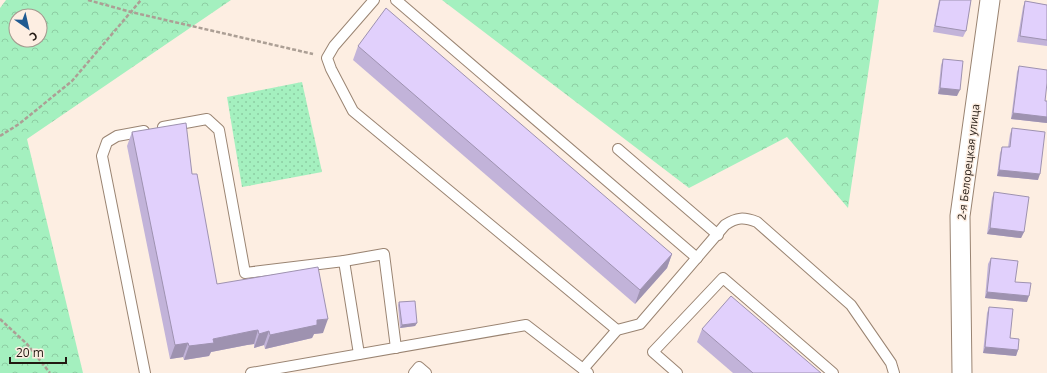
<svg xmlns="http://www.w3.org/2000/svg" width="1047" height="373" viewBox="0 0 1047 373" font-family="'Open Sans',sans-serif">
  <defs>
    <pattern id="green-dots" width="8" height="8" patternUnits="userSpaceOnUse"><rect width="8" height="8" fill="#a4f0bf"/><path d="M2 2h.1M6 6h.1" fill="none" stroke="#8dcda3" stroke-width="1.8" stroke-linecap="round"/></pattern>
    <pattern id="forest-crowns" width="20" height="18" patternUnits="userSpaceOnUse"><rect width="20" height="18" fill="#a4f0bf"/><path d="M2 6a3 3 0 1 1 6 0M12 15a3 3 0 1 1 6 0" fill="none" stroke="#8dcda3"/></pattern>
  </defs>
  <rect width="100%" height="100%" fill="#fdeee2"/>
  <path fill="url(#green-dots)" d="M302 82 322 172 242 187 227 97Z"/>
  <g fill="url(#forest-crowns)" fill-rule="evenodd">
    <path d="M6 0H231L27 139 83 373H0V8ZM16 16H40V40H16Z"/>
    <path d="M442 0H879L848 208 787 137 689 188Z"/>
  </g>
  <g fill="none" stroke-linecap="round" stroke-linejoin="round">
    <defs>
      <g id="service">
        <path d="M374 0 334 46 327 58 331 69 353 111 617 330"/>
        <path d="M396 0 697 258"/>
        <path d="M163 127 207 119 219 130 245 273 344 261 359 354"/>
        <path d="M144 131 117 136 107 142 102 156 145 373"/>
        <path d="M618 149 718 235"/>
        <path d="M344 261 384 254 396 348"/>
        <path d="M251 373 526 325 583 369"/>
        <path d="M414 373 419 367 426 373"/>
        <path d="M588 373 583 369 617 330 640 324 725 225C737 217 744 217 757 222L851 305 891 363 894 373"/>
        <path d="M677 373 653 352 723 278 833 373"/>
      </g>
      <path id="minor" d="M962 373 960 216 990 0"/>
    </defs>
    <use href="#service" stroke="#9a8472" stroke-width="12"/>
    <use href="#minor" stroke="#9a8472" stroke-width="21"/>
    <g stroke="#ac9f95" stroke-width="2.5" stroke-dasharray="4 2" stroke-linecap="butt">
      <path d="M88 0 131 12 313 54"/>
      <path d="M0 136 19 124 72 81 141 0"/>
      <path d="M0 319 27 344 50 373"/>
    </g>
    <use href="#service" stroke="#fff" stroke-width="10"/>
    <use href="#minor" stroke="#fff" stroke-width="19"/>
  </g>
  <g fill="#c2b3d9">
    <path d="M939 0H971L966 31 963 37 933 32Z"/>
    <path d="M1025 1 1047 5V46L1017 42 1023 7Z"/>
    <path d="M358 46 672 254 667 268 635 304 353 60Z"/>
    <path d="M943 59 957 96 938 94 941 65Z"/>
    <path d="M1019 66 1045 101H1047V123L1011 119 1017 72Z"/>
    <path d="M1012 128 1038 180 997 176 1000 153 1002 147H1008L1010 134Z"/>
    <path d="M132 132 192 174 217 284 323 333 314 334 312 338 265 349 264 345 254 348V344L247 345 211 352 209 356 184 360 183 357 170 359 127 146Z"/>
    <path d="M994 192 1024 232 1021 238 987 234 992 198Z"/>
    <path d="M991 258 1015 282 1027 302 985 298 988 264Z"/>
    <path d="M399 302 417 323 415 326 400 328 398 305Z"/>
    <path d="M989 307 1010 338 1018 350 1016 356 983 353 987 313Z"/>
    <path d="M702 329 821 373H733L697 342Z"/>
  </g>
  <g fill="#9e92b0">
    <path d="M940 88 960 90 957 96 938 94Z"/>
    <path d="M1013 113 1047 117V123L1011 119Z"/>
    <path d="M999 170 1040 174 1038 180 997 176Z"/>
    <path d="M990 228 1024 232 1021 238 987 234Z"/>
    <path d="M672 254 667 268 635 304 640 290Z"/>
    <path d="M987 292 1029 296 1027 302 985 298Z"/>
    <path d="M328 319 323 333 314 334 312 338 265 349 270 335 317 320Z"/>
    <path d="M417 323 415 326 400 328 402 325Z"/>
    <path d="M258 330 254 344 247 345 211 352 209 356 184 360 189 346 213 339 252 331Z"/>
    <path d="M269 331 264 345 254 348 259 334Z"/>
    <path d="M188 343 183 357 170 359 175 345Z"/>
    <path d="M985 347 1018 350 1016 356 983 353Z"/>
  </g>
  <g fill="#e1d0fc" stroke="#9e92b0">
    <path d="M940 0H971L966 31 935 26Z"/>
    <path d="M1025 1 1047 5V40L1020 36Z"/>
    <path d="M386 8 672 254 640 290 358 46Z"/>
    <path d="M943 59 963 61 960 90 940 88Z"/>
    <path d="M1019 66 1047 70V83L1045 101H1047V117L1013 113Z"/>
    <path d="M186 123 192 174H197L217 284 318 267 328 319 317 320V325L270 335 269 331 259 334 258 330 252 331 213 339 214 343 189 346 188 343 175 345 132 132Z"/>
    <path d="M1012 128 1045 132 1040 174 999 170 1002 147H1010Z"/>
    <path d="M994 192 1029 197 1024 232 990 228Z"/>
    <path d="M991 258 1018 261 1015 282 1031 283 1029 296 987 292Z"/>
    <path d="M731 296 821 373H753L702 329Z"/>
    <path d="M415 301 417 323 402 325 399 302Z"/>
    <path d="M989 307 1013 309 1010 338 1019 339 1018 350 985 347Z"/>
  </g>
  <g text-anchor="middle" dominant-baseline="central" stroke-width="3" stroke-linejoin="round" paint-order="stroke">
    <g font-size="11" fill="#221912" stroke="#fdeee2">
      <text transform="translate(968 162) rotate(-83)">2-я Белорецкая улица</text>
    </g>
  </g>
  <g transform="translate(28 28) rotate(146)"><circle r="19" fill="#fdeee2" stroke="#a5998f"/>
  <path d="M0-3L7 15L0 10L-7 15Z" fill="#1f5a91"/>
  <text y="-6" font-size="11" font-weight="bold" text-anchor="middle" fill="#221912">С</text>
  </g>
  <path d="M10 357v6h56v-6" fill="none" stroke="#221912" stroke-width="2"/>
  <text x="16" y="357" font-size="12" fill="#221912" stroke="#fdeee2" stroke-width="3" paint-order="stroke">20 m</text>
</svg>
